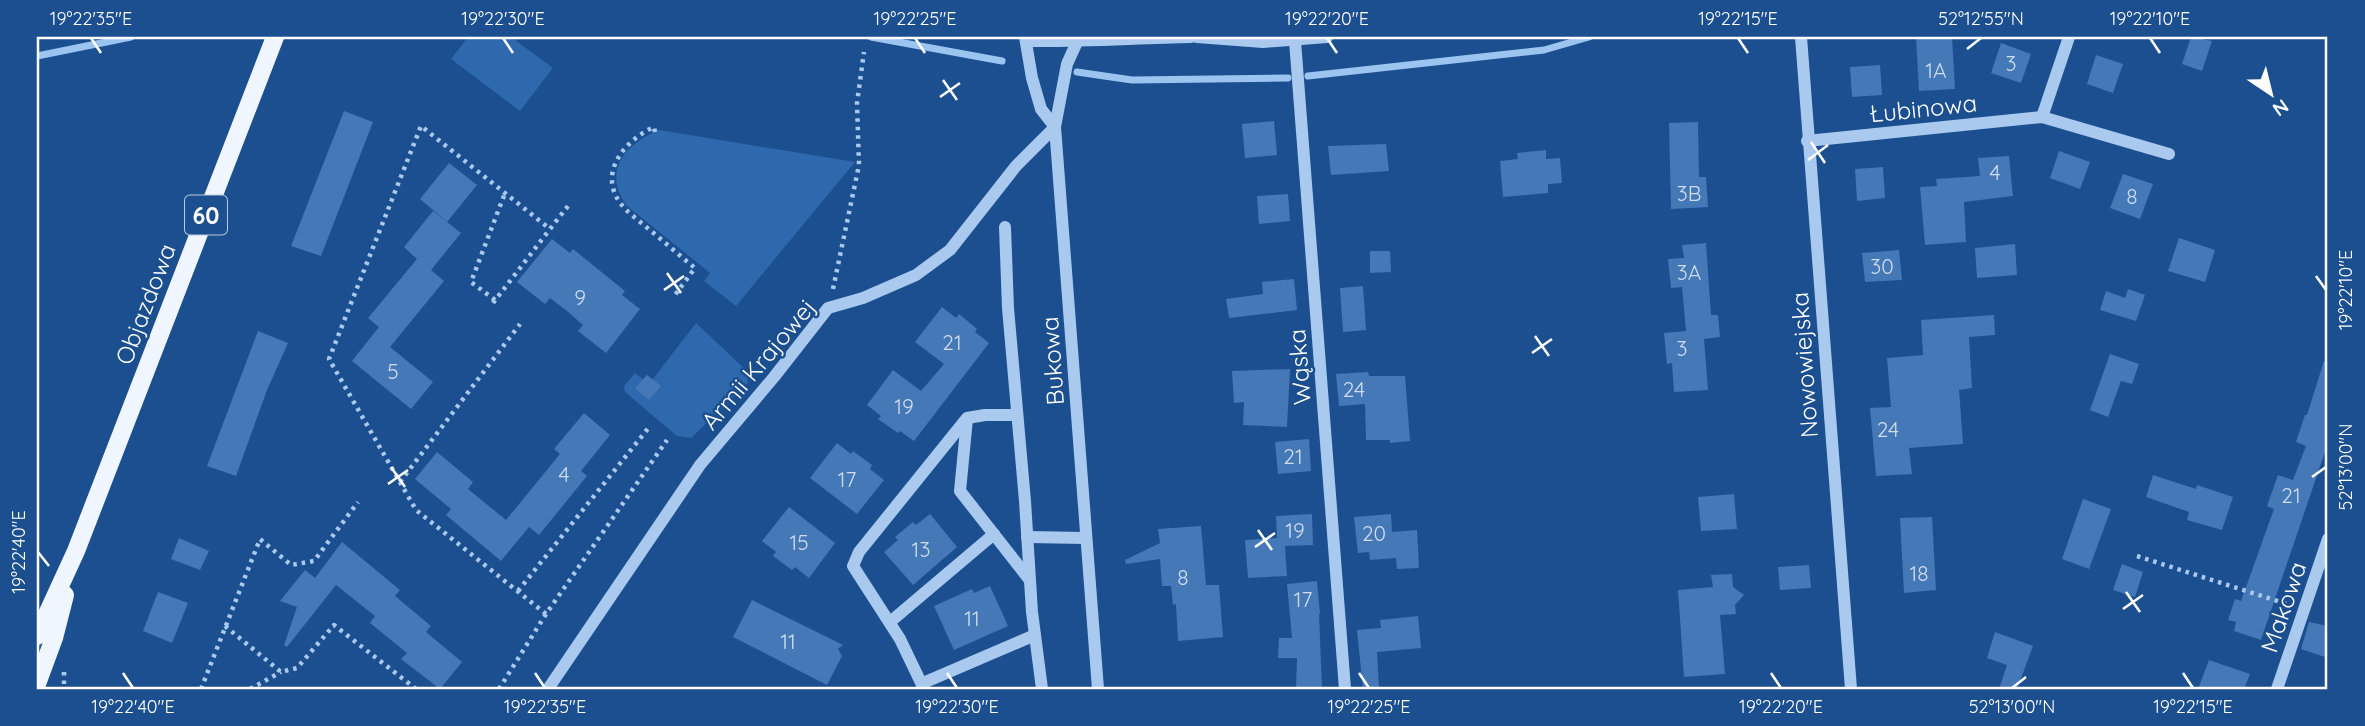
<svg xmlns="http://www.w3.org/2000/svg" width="2365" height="726" viewBox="0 0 2365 726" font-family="Quicksand,sans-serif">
  <rect width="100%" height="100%" fill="#1b4f8f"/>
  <g fill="#2e69ad">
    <path d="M468 37H511L553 68 520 111 451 59Z"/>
    <path d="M659 130 855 162 736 306 704 281 710 273 626 205C602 170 626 144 659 130Z"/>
    <path d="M696 323 747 371 748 383 691 438 677 436 625 392 624 386 635 373 649 384Z"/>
  </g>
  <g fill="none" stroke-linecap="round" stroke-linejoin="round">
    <g stroke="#9cc4f0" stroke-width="7">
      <path d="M871 37 1002 61"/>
      <path d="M37 56 131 37"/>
      <path d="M1077 72 1132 80 1288 78"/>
      <path d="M1308 76 1544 50 1589 37"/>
    </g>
  </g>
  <g fill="#4478b7">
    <path d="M1916 37H1952L1955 89 1919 91Z"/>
    <path d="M2191 37 2212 41 2202 71 2182 64Z"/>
    <path d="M2001 43 2031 54 2021 83 1991 73Z"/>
    <path d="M2096 55 2123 64 2113 93 2087 84Z"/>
    <path d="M1880 65 1882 95 1852 97 1850 67Z"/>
    <path d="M344 111 373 122 321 256 291 246Z"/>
    <path d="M1274 121 1277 155 1245 158 1242 124Z"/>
    <path d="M1698 122 1699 177H1706L1708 207 1671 209 1669 123Z"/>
    <path d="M1386 144 1389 171 1331 175 1328 146Z"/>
    <path d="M1546 150V159L1560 158 1562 183 1548 184V193L1503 197 1500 161 1518 159 1517 153Z"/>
    <path d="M2059 151 2090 162 2080 189 2050 178Z"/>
    <path d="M2009 156 2013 196 1964 202 1966 242 1925 245 1920 187 1937 186 1936 179 1980 176 1978 158Z"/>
    <path d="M449 163 477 185 447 222 420 199Z"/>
    <path d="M1883 167 1885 198 1857 201 1855 169Z"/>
    <path d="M2123 174 2153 184 2140 219 2110 208Z"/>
    <path d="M1288 194 1290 221 1259 224 1257 196Z"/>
    <path d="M433 211 461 233 431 270 444 281 390 347 433 382 411 409 352 361 379 327 368 318 417 259 404 247Z"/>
    <path d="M2179 238 2215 250 2205 282 2168 271Z"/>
    <path d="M552 239 570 253 573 249 625 291 622 295 640 309 606 353 578 331 583 325 567 311 550 298 545 304 517 282Z"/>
    <path d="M1706 243 1711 315H1718L1720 337 1704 339 1708 390 1674 392 1672 363 1667 364 1664 333 1686 331 1682 287 1671 288 1668 259 1684 258 1682 245Z"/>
    <path d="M2015 244 2017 275 1977 278 1975 248Z"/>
    <path d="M1899 250 1902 280 1865 282 1862 253Z"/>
    <path d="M1370 251H1390L1391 272 1370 273Z"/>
    <path d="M1294 279 1297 310 1229 318 1226 299 1263 294 1262 282Z"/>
    <path d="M1363 286 1366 330 1343 332 1340 288Z"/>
    <path d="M2128 289 2145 295 2136 321 2100 310 2106 291 2125 298Z"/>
    <path d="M942 307 956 318 959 314 977 329 975 332 989 343 914 441 900 431 898 433 878 419 881 416 867 405 893 370 921 391 944 364 915 342Z"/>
    <path d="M1994 315 1995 335 1969 337 1972 388 1959 390 1963 444 1909 448 1912 474 1876 476 1870 408 1891 407 1887 358 1923 355 1921 320Z"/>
    <path d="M258 331 288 343 267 390 236 476 207 466Z"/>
    <path d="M2110 354 2139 364 2132 384 2121 381 2108 417 2090 410Z"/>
    <path d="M2324 361 2328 362V443L2261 640 2234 631 2236 622 2228 620 2235 599 2241 601 2274 509 2267 506 2278 475 2293 480 2306 446 2296 442 2305 415H2307Z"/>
    <path d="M1290 369 1287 427 1243 425 1244 402 1234 403 1232 371Z"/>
    <path d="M1368 372 1369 376H1405L1410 441 1390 443V440H1366L1365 404 1339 406 1336 374Z"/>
    <path d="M647 375 661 386 649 400 635 388Z"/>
    <path d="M584 413 610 435 581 471 587 476 539 535 529 527 501 561 446 515 451 509 415 479 437 452 473 482 468 489 506 520 560 454 554 449Z"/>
    <path d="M1309 439 1311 471 1278 474 1275 442Z"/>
    <path d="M837 443 851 454 853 451 872 465 870 469 884 480 857 514 810 478Z"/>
    <path d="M2153 475 2196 489 2197 485 2233 497 2222 530 2187 520 2189 512 2146 497Z"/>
    <path d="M1734 494 1737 529 1701 531 1698 497Z"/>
    <path d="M2083 499 2111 509 2089 569 2062 559Z"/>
    <path d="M789 507 835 543 809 578 795 567 792 570 773 556 776 552 762 541Z"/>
    <path d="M930 514 957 547 913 585 884 552 898 540 895 537 913 522 916 525Z"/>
    <path d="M1312 514 1313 545 1285 546 1287 576 1248 578 1245 540 1277 538 1276 516Z"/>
    <path d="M1391 514 1392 532 1417 530 1419 568 1397 569 1396 558 1370 560 1369 552 1358 553 1354 517Z"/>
    <path d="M1932 517 1936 590 1904 593 1900 518Z"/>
    <path d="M1201 526 1206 585H1219L1223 637 1178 641 1176 604 1173 605 1171 586H1162L1160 559 1126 564 1125 560 1160 543 1158 529Z"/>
    <path d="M179 538 209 551 200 570 171 559Z"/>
    <path d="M342 542 400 590 395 596 431 626 426 632 462 662 440 689 401 659 407 653 370 623 375 616 336 585 287 647 284 645 297 607 280 601 305 570 315 578Z"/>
    <path d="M2122 564 2143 572 2135 597 2113 590Z"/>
    <path d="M1809 565 1811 588 1780 590 1778 567Z"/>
    <path d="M1732 574 1733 587 1744 595 1735 605 1736 614 1720 615 1725 674 1684 677 1678 590 1713 587 1711 575Z"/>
    <path d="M1317 581 1320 614H1319L1322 689H1296L1297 658H1278L1279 638H1292L1287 584Z"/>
    <path d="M990 586 1008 626 954 650 934 606 972 589 974 593Z"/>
    <path d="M158 592 188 603 172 643 143 631Z"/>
    <path d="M752 600 843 645 838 649 842 656 827 685 733 637Z"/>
    <path d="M1418 616 1421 648 1377 652 1379 688 1363 689 1357 630 1381 628 1380 620Z"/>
    <path d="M2309 622 2328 626V658L2301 649Z"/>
    <path d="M1995 632 2033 646 2017 689H1999L2007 665 1987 658Z"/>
    <path d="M2209 660 2250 674 2244 689H2198Z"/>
  </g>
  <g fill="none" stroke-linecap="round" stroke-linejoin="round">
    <g stroke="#a9c9ee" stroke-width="4.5" stroke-dasharray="3.5 5" stroke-linecap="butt">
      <path d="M655 132 654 127C625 140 597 173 621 204 627 212 637 219 645 226 662 240 678 254 695 268L675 295"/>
      <path d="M833 289 859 165 857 103 864 52"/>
      <path d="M495 300 471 282 505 193"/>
      <path d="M493 303 550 229"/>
      <path d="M400 482 520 324"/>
      <path d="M2137 556 2290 605"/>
      <path d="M518 591 650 426"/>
      <path d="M546 614 416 510 329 359 421 126 550 229 568 206"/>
      <path d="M225 626 281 672 297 668 334 625 416 689"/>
      <path d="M64 672V689"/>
      <path d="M201 689 260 539 291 565 314 561 358 502"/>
      <path d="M250 689 281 672"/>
      <path d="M499 689 546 614 667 440"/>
    </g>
    <g stroke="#a9c9ee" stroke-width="12">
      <path d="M1025 37 1032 78 1041 109 1055 127 1098 689"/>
      <path d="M1197 37 1263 42 1327 37"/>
      <path d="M1801 37 1851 689"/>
      <path d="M1026 41C1081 42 1136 38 1191 37"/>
      <path d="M1295 41 1345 689"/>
      <path d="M2042 117 2069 37"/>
      <path d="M1807 141 2042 117 2169 154"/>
      <path d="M1005 227 1008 308 1025 501 1032 612 1042 689"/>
      <path d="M967 419 960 491 1029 579"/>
      <path d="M1027 537 1086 538"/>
      <path d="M890 622 994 534"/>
      <path d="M923 683 1035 635"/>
      <path d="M548 689 700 465 774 377 828 308 863 298 916 275 950 250 1016 166 1055 127 1067 64 1077 42"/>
      <path d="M924 689 900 639 853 566 859 552 967 418 985 415H1016"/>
      <path d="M2277 689 2328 539"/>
    </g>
    <g stroke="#f0f6ff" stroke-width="18">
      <path d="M37 636 76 551 275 37"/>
      <path d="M37 684 54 638 65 595"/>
    </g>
  </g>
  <path fill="none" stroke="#fff" stroke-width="2.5" d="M91 38 101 53M503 38 513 53M915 38 925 53M1327 38 1337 53M1738 38 1748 53M2150 38 2160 53M1967 49 1981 38M943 80 957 100M940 97 960 83M1811 142 1825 163M1808 160 1828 145M667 273 681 293M2316 276 2326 290M664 290 684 276M1535 336 1549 356M1532 353 1552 339M391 467 405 487M2312 477 2326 467M388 484 408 470M1258 530 1272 550M1255 547 1275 533M38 552 49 566M2126 592 2140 612M2123 609 2143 595M123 673 133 688M535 673 545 688M947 673 957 688M1359 673 1369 688M1771 673 1781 688M2183 673 2193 688M2012 688 2026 677"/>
  <g text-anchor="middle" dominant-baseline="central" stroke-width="5" stroke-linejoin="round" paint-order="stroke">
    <g font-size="21" fill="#d0dded">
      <text x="2011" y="63">3</text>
      <text x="1936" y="70">1A</text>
      <text x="1995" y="172">4</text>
      <text x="1689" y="193">3B</text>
      <text x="2132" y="196">8</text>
      <text x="1882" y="266">30</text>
      <text x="1689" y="272">3A</text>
      <text x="580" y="297">9</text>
      <text x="952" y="342">21</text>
      <text x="1682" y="348">3</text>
      <text x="393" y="371">5</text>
      <text x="1354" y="389">24</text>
      <text x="904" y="406">19</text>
      <text x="1888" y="429">24</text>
      <text x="1293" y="456">21</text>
      <text x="564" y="474">4</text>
      <text x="847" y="479">17</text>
      <text x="2291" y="495">21</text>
      <text x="1295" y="530">19</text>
      <text x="1374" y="533">20</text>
      <text x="799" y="542">15</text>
      <text x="921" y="549">13</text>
      <text x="1919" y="573">18</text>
      <text x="1183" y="577">8</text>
      <text x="1303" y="599">17</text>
      <text x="972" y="618">11</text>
      <text x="788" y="641">11</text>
    </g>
    <rect fill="#1b4f8f" stroke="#bbcadd" stroke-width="2" x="185" y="195.5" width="42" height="39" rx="5"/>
    <g font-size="23" font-weight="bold" fill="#fff">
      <text x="206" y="215">60</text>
    </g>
    <g font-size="24" fill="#fff" stroke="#1b4f8f">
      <text transform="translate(1923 108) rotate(-6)">Łubinowa</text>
      <text transform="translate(145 304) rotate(-69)">Objazdowa</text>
      <text transform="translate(1052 361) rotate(-94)">Bukowa</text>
      <text transform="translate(758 364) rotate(-50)">Armii Krajowej</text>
      <text transform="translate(1804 365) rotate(-94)">Nowowiejska</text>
      <text transform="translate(1299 367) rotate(-94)">Wąska</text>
      <text transform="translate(2283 607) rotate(-71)">Makowa</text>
    </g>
  </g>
  <rect width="2365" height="726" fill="none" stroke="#1b4f8f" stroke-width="77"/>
  <g transform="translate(2271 94) rotate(145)" stroke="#1b4f8f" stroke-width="5" paint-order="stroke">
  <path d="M0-5L12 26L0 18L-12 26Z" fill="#ffffff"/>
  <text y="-10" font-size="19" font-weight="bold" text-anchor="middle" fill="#ffffff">N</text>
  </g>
  <rect x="38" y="38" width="2288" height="650" fill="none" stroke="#fff" stroke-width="2.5"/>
  <g font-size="18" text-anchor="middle" fill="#fff">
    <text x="91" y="25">19°22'35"E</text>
    <text x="503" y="25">19°22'30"E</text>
    <text x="915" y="25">19°22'25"E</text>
    <text x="1327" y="25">19°22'20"E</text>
    <text x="1738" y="25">19°22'15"E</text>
    <text x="1981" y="25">52°12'55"N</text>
    <text x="2150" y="25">19°22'10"E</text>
    <text transform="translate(2346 290) rotate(-90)" y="6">19°22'10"E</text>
    <text transform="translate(2346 467) rotate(-90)" y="6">52°13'00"N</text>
    <text transform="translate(19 552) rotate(-90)" y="6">19°22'40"E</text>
    <text x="133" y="713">19°22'40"E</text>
    <text x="545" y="713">19°22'35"E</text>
    <text x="957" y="713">19°22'30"E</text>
    <text x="1369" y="713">19°22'25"E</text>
    <text x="1781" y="713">19°22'20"E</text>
    <text x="2012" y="713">52°13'00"N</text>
    <text x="2193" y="713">19°22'15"E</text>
  </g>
</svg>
